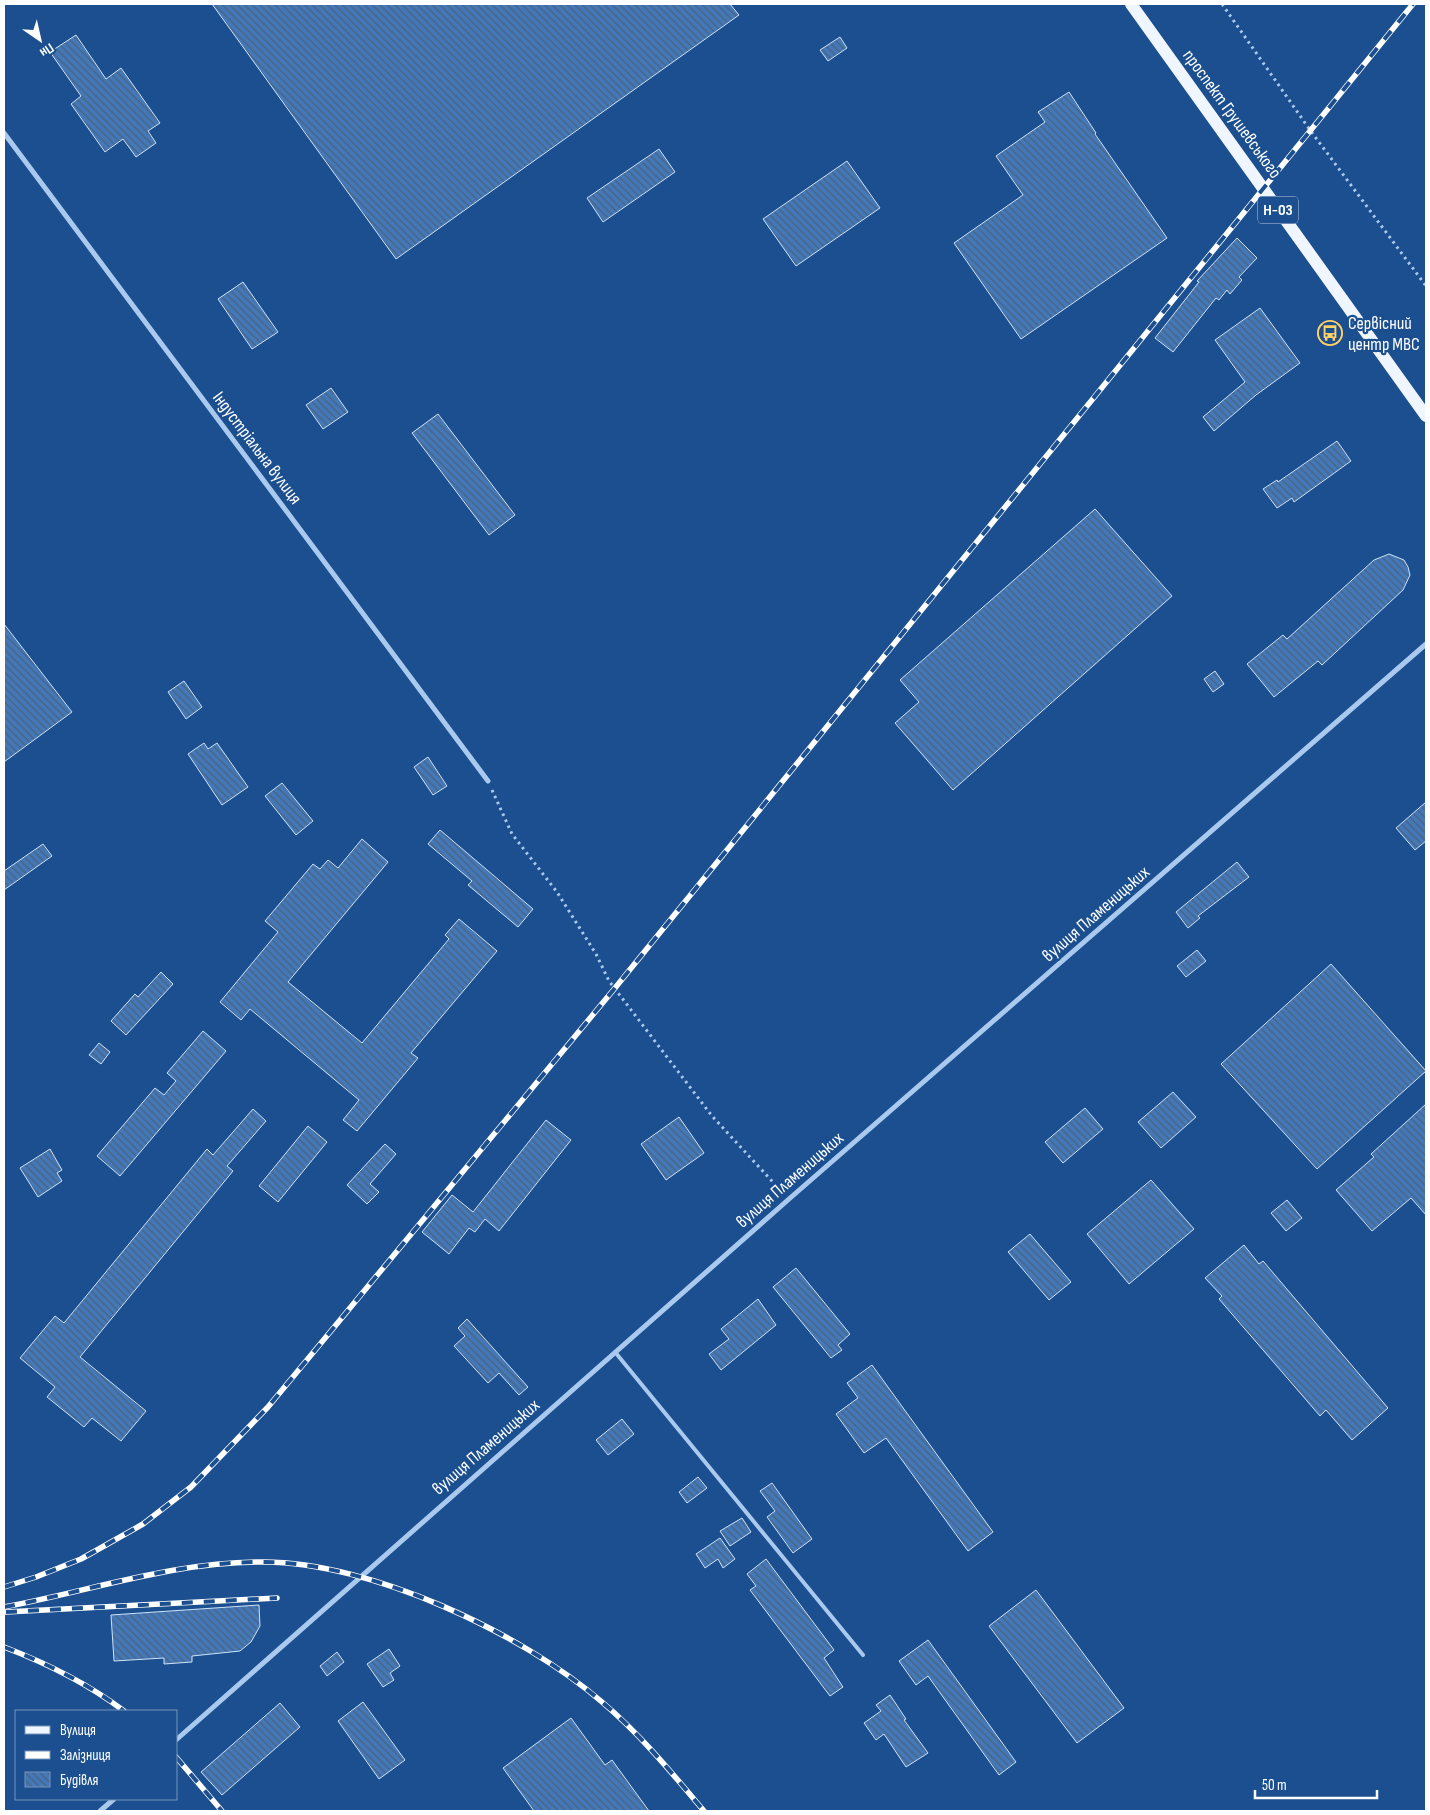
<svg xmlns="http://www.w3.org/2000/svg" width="1430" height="1815" viewBox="0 0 1430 1815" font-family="'Sofia Sans Condensed',sans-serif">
  <defs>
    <pattern id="building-back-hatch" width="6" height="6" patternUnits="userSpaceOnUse" patternTransform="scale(1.25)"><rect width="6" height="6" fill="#4478b7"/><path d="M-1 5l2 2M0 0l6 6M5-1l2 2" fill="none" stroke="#486282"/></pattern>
  </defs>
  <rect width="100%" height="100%" fill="#1b4f8f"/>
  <g fill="url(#building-back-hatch)" stroke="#cfe3fa">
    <path d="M212 4H730L739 15 396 259Z"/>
    <path d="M76 35 106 79 121 68 160 123 148 131 156 143 136 157 123 139 105 152 71 104 81 96 50 52Z"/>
    <path d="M840 37 847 48 828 61 820 50Z"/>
    <path d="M1069 92 1096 133 1095 134 1167 238 1021 339 954 243 1023 195 996 156 1045 122 1038 112Z"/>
    <path d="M659 149 675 172 603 222 587 198Z"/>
    <path d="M847 161 880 208 796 266 763 219Z"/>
    <path d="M1237 238 1257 258 1239 277 1242 280 1230 294 1227 290 1219 300 1216 298 1173 352 1155 338 1199 282 1197 281Z"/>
    <path d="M243 282 278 332 252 349 218 299Z"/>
    <path d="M1260 308 1300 363 1256 395 1214 431 1203 417 1245 382 1215 340Z"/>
    <path d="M331 388 348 412 323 429 306 405Z"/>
    <path d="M438 414 515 515 489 535 412 433Z"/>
    <path d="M1337 441 1351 461 1294 502 1292 498 1277 508 1263 489 1277 480 1278 482Z"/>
    <path d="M1095 509 1172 596 953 790 895 723 919 702 900 680Z"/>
    <path d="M1389 554 1404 560 1408 567 1410 575 1403 590 1322 665 1318 661 1274 697 1247 664 1283 635 1287 639 1374 560Z"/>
    <path d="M4 624 72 712 4 762Z"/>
    <path d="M1215 671 1224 684 1213 692 1204 679Z"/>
    <path d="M184 681 202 707 186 719 168 692Z"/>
    <path d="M204 743 208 749 217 743 248 787 222 805 188 754Z"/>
    <path d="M428 757 447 786 433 795 414 767Z"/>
    <path d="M282 783 313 821 296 835 265 796Z"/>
    <path d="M1426 802V841L1415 850 1396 828Z"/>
    <path d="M440 830 533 909 518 927 468 885 472 881 428 844Z"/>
    <path d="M362 839 388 862 288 982 362 1043 449 939 445 935 459 919 497 951 411 1053 418 1058 357 1131 343 1120 359 1100 250 1009 241 1020 220 1002 278 932 265 921 313 864 320 869 328 860 338 868Z"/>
    <path d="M43 844 52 856 4 890V871Z"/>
    <path d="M1237 862 1249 877 1198 916 1200 918 1188 928 1176 912Z"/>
    <path d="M1197 950 1206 961 1186 977 1177 966Z"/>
    <path d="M1331 964 1426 1071 1317 1169 1221 1064Z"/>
    <path d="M161 972 173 984 126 1035 111 1021 135 994 138 997Z"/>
    <path d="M203 1031 226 1051 120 1176 97 1156 155 1088 164 1095 176 1081 167 1073Z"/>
    <path d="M99 1043 110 1052 101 1064 89 1055Z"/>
    <path d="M1173 1092 1196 1117 1161 1148 1138 1122Z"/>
    <path d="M1426 1104V1215L1411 1198 1372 1231 1336 1190 1374 1157 1371 1154Z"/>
    <path d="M1085 1108 1103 1129 1063 1163 1045 1142Z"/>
    <path d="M253 1109 266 1121 227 1166 233 1171 80 1357 146 1411 121 1441 92 1418 84 1427 47 1397 55 1387 20 1358 55 1316 64 1323 207 1149 213 1155Z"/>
    <path d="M679 1117 704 1153 666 1180 641 1144Z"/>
    <path d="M546 1120 571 1140 499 1231 485 1219 475 1232 469 1228 449 1254 422 1232 452 1195 473 1212Z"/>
    <path d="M308 1126 327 1142 278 1202 259 1186Z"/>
    <path d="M385 1144 396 1154 370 1184 379 1192 367 1204 347 1185Z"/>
    <path d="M50 1149 62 1170 57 1173 62 1181 38 1197 20 1168Z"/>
    <path d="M1151 1180 1194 1229 1129 1284 1087 1234Z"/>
    <path d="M1287 1200 1302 1218 1286 1231 1271 1213Z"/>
    <path d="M1030 1234 1071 1282 1049 1300 1008 1252Z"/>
    <path d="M1244 1245 1259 1264 1263 1261 1388 1408 1352 1440 1326 1410 1320 1416 1219 1299 1222 1296 1205 1278Z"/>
    <path d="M796 1268 850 1334 838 1345 842 1350 831 1358 773 1287Z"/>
    <path d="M758 1299 776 1325 721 1370 709 1354 729 1339 721 1329Z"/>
    <path d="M467 1319 528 1387 519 1395 499 1373 488 1383 454 1346 465 1336 458 1328Z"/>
    <path d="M872 1365 993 1532 968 1551 886 1438 864 1453 836 1414 858 1398 847 1383Z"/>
    <path d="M622 1419 634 1434 608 1455 596 1440Z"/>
    <path d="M698 1477 707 1488 687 1503 679 1492Z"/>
    <path d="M772 1483 812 1539 793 1553 767 1517 775 1511 760 1491Z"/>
    <path d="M742 1518 751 1532 730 1546 720 1531Z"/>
    <path d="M720 1538 735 1559 723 1568 718 1559 705 1568 696 1554Z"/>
    <path d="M766 1559 834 1650 824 1658 843 1687 830 1696 750 1590 756 1586 747 1574Z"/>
    <path d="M1036 1590 1124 1708 1077 1743 989 1626Z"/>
    <path d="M259 1605 260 1626 251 1642 240 1651 192 1656V1662L164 1664V1658L114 1661 111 1615Z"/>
    <path d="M928 1640 1016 1762 999 1775 928 1676 916 1685 899 1661Z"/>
    <path d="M389 1649 400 1666 390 1673 394 1680 383 1687 367 1664Z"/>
    <path d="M337 1652 344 1662 327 1676 320 1666Z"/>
    <path d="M890 1695 906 1719 904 1720 928 1753 906 1767 884 1734 876 1740 864 1723 881 1711 876 1705Z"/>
    <path d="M363 1702 405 1760 379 1779 338 1721Z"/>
    <path d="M280 1703 300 1727 222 1795 201 1772Z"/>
    <path d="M571 1718 605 1765 612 1760 649 1811H534L503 1768Z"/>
  </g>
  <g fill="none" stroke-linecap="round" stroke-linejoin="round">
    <g stroke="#a9c9ee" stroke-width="3" stroke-dasharray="2.5 4" stroke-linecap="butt">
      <path d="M1222 4 1310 130 1426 286"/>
      <path d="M492 790 512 834 557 892 596 954 609 981 712 1116 783 1193"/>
    </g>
    <path stroke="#a9c9ee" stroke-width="4" d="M615 1352 863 1655"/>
    <g stroke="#a9c9ee" stroke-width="5">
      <path d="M4 133 488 781"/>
      <path d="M176 1740 789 1199 1426 644"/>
      <path d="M100 1811 114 1799"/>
    </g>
    <path stroke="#f0f6ff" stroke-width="12" d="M1131 4 1426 416"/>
    <defs>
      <g id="rail">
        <path d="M4 1587 36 1577 81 1559 143 1524 191 1487 268 1407 615 988 1413 4"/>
        <path d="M4 1607C90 1591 176 1561 264 1562 370 1562 522 1633 602 1702 640 1734 672 1773 704 1811"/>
        <path d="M6 1612 277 1598"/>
        <path d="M4 1647C46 1663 87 1683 124 1711"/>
        <path d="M176 1757 222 1811"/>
      </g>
    </defs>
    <use href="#rail" stroke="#fff" stroke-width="5.5"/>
    <use href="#rail" stroke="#1b4f8f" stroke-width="4" stroke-dasharray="11" stroke-linecap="butt"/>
  </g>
  <defs>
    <symbol id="bus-ring" viewBox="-11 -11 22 22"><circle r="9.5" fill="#1b4f8f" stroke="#ffd166" stroke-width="1.5"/><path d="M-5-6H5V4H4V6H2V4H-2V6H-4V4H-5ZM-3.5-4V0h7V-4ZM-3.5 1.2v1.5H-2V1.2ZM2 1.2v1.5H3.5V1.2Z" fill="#ffd166"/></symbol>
  </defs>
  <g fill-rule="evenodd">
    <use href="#bus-ring" x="1316" y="319" width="28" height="28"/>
  </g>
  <g text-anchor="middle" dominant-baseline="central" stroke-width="4.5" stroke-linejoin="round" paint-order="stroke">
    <rect fill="#1b4f8f" stroke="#bbcadd" stroke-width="1" x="1258" y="196.5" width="40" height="27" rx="4"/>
    <g font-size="16" font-weight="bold" fill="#fff">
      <text x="1278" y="210">Н-03</text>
    </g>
    <g font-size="18" fill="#fff" stroke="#1b4f8f">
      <text transform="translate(1232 114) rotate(54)">проспект Грушевського</text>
      <text transform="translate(257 448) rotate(53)">Індустріальна вулиця</text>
      <text transform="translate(1096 914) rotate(-41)">вулиця Пламеницьких</text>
      <text transform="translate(790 1180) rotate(-41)">вулиця Пламеницьких</text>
      <text transform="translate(486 1447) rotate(-41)">вулиця Пламеницьких</text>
    </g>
    <g font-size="18" fill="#fff" stroke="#1b4f8f" text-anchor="start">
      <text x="1348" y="323">Сервісний<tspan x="1348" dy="21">центр МВС</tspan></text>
    </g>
  </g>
  <rect width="1430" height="1815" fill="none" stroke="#ffffff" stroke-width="10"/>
  <rect x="15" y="1710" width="162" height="90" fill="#1b4f8f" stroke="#7695bc"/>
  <rect x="25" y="1726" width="25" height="8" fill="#f0f6ff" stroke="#7695bc"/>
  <text x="60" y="1735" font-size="15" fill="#ffffff">Вулиця</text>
  <rect x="25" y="1751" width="25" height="8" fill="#ffffff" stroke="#7695bc"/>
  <text x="60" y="1760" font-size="15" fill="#ffffff">Залізниця</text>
  <rect x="25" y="1772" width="25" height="15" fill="url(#building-back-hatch)" stroke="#7695bc"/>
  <text x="60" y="1785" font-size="15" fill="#ffffff">Будівля</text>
  <g transform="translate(40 40) rotate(146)" stroke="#1b4f8f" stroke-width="4" paint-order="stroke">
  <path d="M0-4L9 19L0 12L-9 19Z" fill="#ffffff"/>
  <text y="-8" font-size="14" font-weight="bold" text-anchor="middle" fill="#ffffff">Пн</text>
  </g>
  <path d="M1255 1790v8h122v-8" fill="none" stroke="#ffffff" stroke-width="2.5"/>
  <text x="1262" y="1790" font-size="15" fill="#ffffff" stroke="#1b4f8f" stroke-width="4" paint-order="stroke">50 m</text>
</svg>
